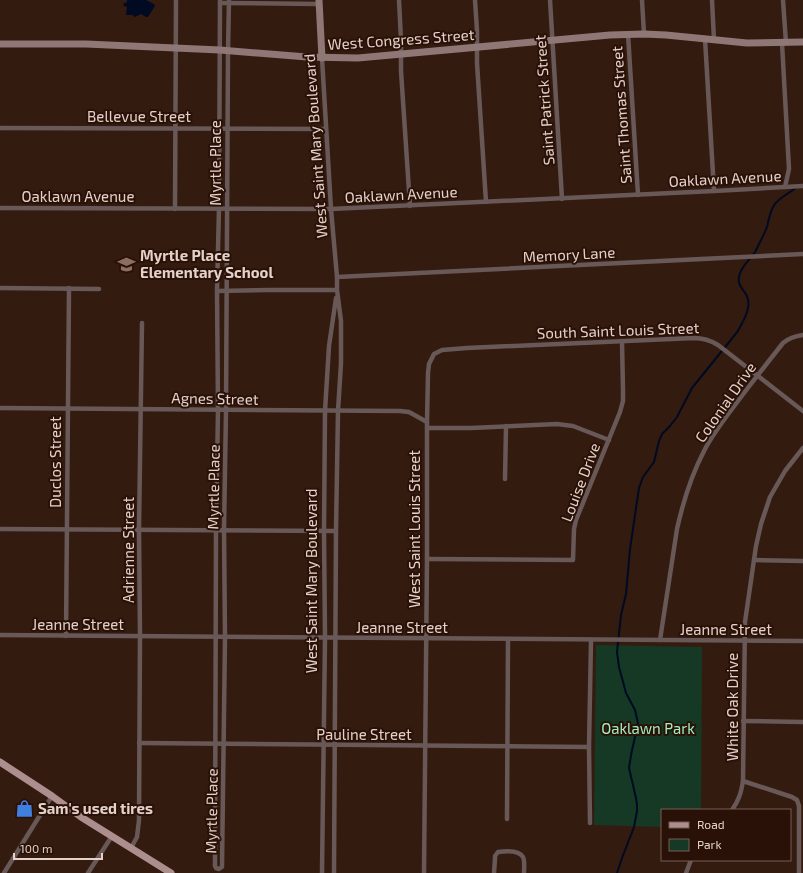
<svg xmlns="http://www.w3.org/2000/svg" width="803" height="873" viewBox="0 0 803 873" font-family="'Exo 2',sans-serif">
  <rect width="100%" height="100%" fill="#341b0f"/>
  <path fill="#163926" d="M596 645 702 647 701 810H662V827L594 825Z"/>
  <path fill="#000a22" d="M127 0H146L154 4 155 6 148 17H146L141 14 135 17 132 15H126L127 7 124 6 123 4 127 2Z"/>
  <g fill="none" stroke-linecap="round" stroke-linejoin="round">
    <path stroke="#000a22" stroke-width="2" d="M617 873 622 858 634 827 637 811V805L636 798 629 768 631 755 638 723 635 710 626 693 619 667 617 652 621 615 626 594 630 549 639 488 643 477 654 462 659 441 662 434 670 426 677 417 692 388 738 331C743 321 752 308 747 296 744 290 737 285 739 277 740 267 750 260 755 252 759 244 764 235 767 227 769 219 770 210 775 204 779 198 791 192 797 187"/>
    <g stroke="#685858" stroke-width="4.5">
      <path d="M220 0 219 208 217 291 218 410 216 530 215 866 216 868 219 869 222 867 225 637 224 530 226 410 228 51 229 0"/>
      <path d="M399 0 401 40V71L410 206"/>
      <path d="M475 0 477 31V63L486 202"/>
      <path d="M550 0 562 199"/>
      <path d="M642 0 644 34"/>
      <path d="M712 0 714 40"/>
      <path d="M783 0 786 43"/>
      <path d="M220 3 319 4"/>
      <path d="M628 34 638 195"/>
      <path d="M705 39 714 191"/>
      <path d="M782 43 789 169 785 187"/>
      <path d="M322 58 331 209 337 277V290L341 321V363L338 411 336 531 334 873"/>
      <path d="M0 128 326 129"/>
      <path d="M0 208 331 209 714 191 803 186"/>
      <path d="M175 209 176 0"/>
      <path d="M337 277 803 254"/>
      <path d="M0 288 99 289"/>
      <path d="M217 291 269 290H337"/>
      <path d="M0 408 400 411 409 412 427 422"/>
      <path d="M427 428H471L557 424 573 426 609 440"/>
      <path d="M505 479 506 426"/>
      <path d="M0 529 336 531"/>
      <path d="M427 559 573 560 574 529 576 520 620 412 623 401V391L622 341"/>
      <path d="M754 560 803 561"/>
      <path d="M0 635 803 641"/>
      <path d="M66 636 69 288"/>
      <path d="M660 640 677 529C683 502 691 476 704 451 713 433 726 417 738 401 753 381 768 362 783 343 789 338 795 336 803 335"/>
      <path d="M743 721 803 722"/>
      <path d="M139 743 589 747"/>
      <path d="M743 781 792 797 797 800 799 806V873"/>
      <path d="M732 810C739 800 741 793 743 781L745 622 756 546 761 524 770 497 785 471 803 448"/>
      <path d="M507 819 508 639"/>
      <path d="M590 823 589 747 591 640"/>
      <path d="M131 848 137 837 139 820 140 636 139 529 142 323"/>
      <path d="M4 873 52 796"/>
      <path d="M88 873 112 836"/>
      <path d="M322 873 325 638 324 531 325 411 329 346 336 298"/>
      <path d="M424 873 427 559V422L428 373 429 364 434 354 442 350 467 348 694 338C704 338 710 340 718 345L803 411"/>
      <path d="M494 873 495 859V856L498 852C505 851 519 850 523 857 525 861 524 868 524 873"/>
      <path d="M686 873 691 860"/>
    </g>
    <g stroke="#8f7776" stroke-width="7">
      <path d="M319 0 322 58"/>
      <path d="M0 44H86L220 50 307 57 358 58 610 35 644 34 666 35 747 43 803 42"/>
    </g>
    <path stroke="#ad8e8e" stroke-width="7" d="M0 762 52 796 81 817 171 873"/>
  </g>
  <defs>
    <symbol id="school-bare" viewBox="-9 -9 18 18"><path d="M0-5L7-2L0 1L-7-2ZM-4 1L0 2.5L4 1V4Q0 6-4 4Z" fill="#8d6e63" stroke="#2a1107" stroke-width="2.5" paint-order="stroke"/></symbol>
    <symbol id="shop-bare" viewBox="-9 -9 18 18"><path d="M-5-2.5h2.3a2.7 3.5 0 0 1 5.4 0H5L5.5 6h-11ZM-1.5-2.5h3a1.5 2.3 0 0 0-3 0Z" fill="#3f7fe0" stroke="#2a1107" stroke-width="2.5" paint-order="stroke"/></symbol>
  </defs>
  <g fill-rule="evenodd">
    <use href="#school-bare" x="114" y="252" width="25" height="25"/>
    <use href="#shop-bare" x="12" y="796" width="25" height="25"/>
  </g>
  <g text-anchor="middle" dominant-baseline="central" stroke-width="4" stroke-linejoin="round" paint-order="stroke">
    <g font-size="15" fill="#e3d1ca" stroke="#2a1107">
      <text transform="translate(401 39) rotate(-4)">West Congress Street</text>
      <text transform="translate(544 100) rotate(-94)">Saint Patrick Street</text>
      <text transform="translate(621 115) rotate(-94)">Saint Thomas Street</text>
      <text x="139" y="116">Bellevue Street</text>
      <text transform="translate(315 146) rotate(-94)">West Saint Mary Boulevard</text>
      <text transform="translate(215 163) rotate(-90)">Myrtle Place</text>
      <text transform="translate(725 178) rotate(-3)">Oaklawn Avenue</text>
      <text transform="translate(401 194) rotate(-3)">Oaklawn Avenue</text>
      <text x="78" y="196">Oaklawn Avenue</text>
      <text transform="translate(569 254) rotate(-3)">Memory Lane</text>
      <text transform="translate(618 330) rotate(-2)">South Saint Louis Street</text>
      <text transform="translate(215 398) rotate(1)">Agnes Street</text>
      <text transform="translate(725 402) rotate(-55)">Colonial Drive</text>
      <text transform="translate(55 462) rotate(-90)">Duclos Street</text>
      <text transform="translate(580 482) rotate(-69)">Louise Drive</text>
      <text transform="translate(213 487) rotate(-89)">Myrtle Place</text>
      <text transform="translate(414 529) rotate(-90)">West Saint Louis Street</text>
      <text transform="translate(128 550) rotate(-90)">Adrienne Street</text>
      <text transform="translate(311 581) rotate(-90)">West Saint Mary Boulevard</text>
      <text x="78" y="624">Jeanne Street</text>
      <text x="402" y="627">Jeanne Street</text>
      <text x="726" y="629">Jeanne Street</text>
      <text transform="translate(732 707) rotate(-90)">White Oak Drive</text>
      <text x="364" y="734">Pauline Street</text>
      <text transform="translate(211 811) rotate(-89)">Myrtle Place</text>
    </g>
    <g font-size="15" font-weight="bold" fill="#e3d1ca" stroke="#2a1107" text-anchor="start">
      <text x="140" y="255">Myrtle Place<tspan x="140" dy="17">Elementary School</tspan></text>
      <text x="38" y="808">Sam's used tires</text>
    </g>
    <g font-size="15" fill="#a0efbf" stroke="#2a1107">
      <text x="648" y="728">Oaklawn Park</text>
    </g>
  </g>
  <rect x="661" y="809" width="130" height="52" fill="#2a1107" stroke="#745e55"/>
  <rect x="669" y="822" width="20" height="6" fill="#ad8e8e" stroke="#745e55"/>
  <text x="697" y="829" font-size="12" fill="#e3d1ca">Road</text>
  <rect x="669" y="839" width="20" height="12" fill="#163926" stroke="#745e55"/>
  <text x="697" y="849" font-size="12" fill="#e3d1ca">Park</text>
  <path d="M14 853v6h88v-6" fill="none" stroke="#e3d1ca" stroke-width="2"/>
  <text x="20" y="853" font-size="12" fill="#e3d1ca" stroke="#2a1107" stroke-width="3" paint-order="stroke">100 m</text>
</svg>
